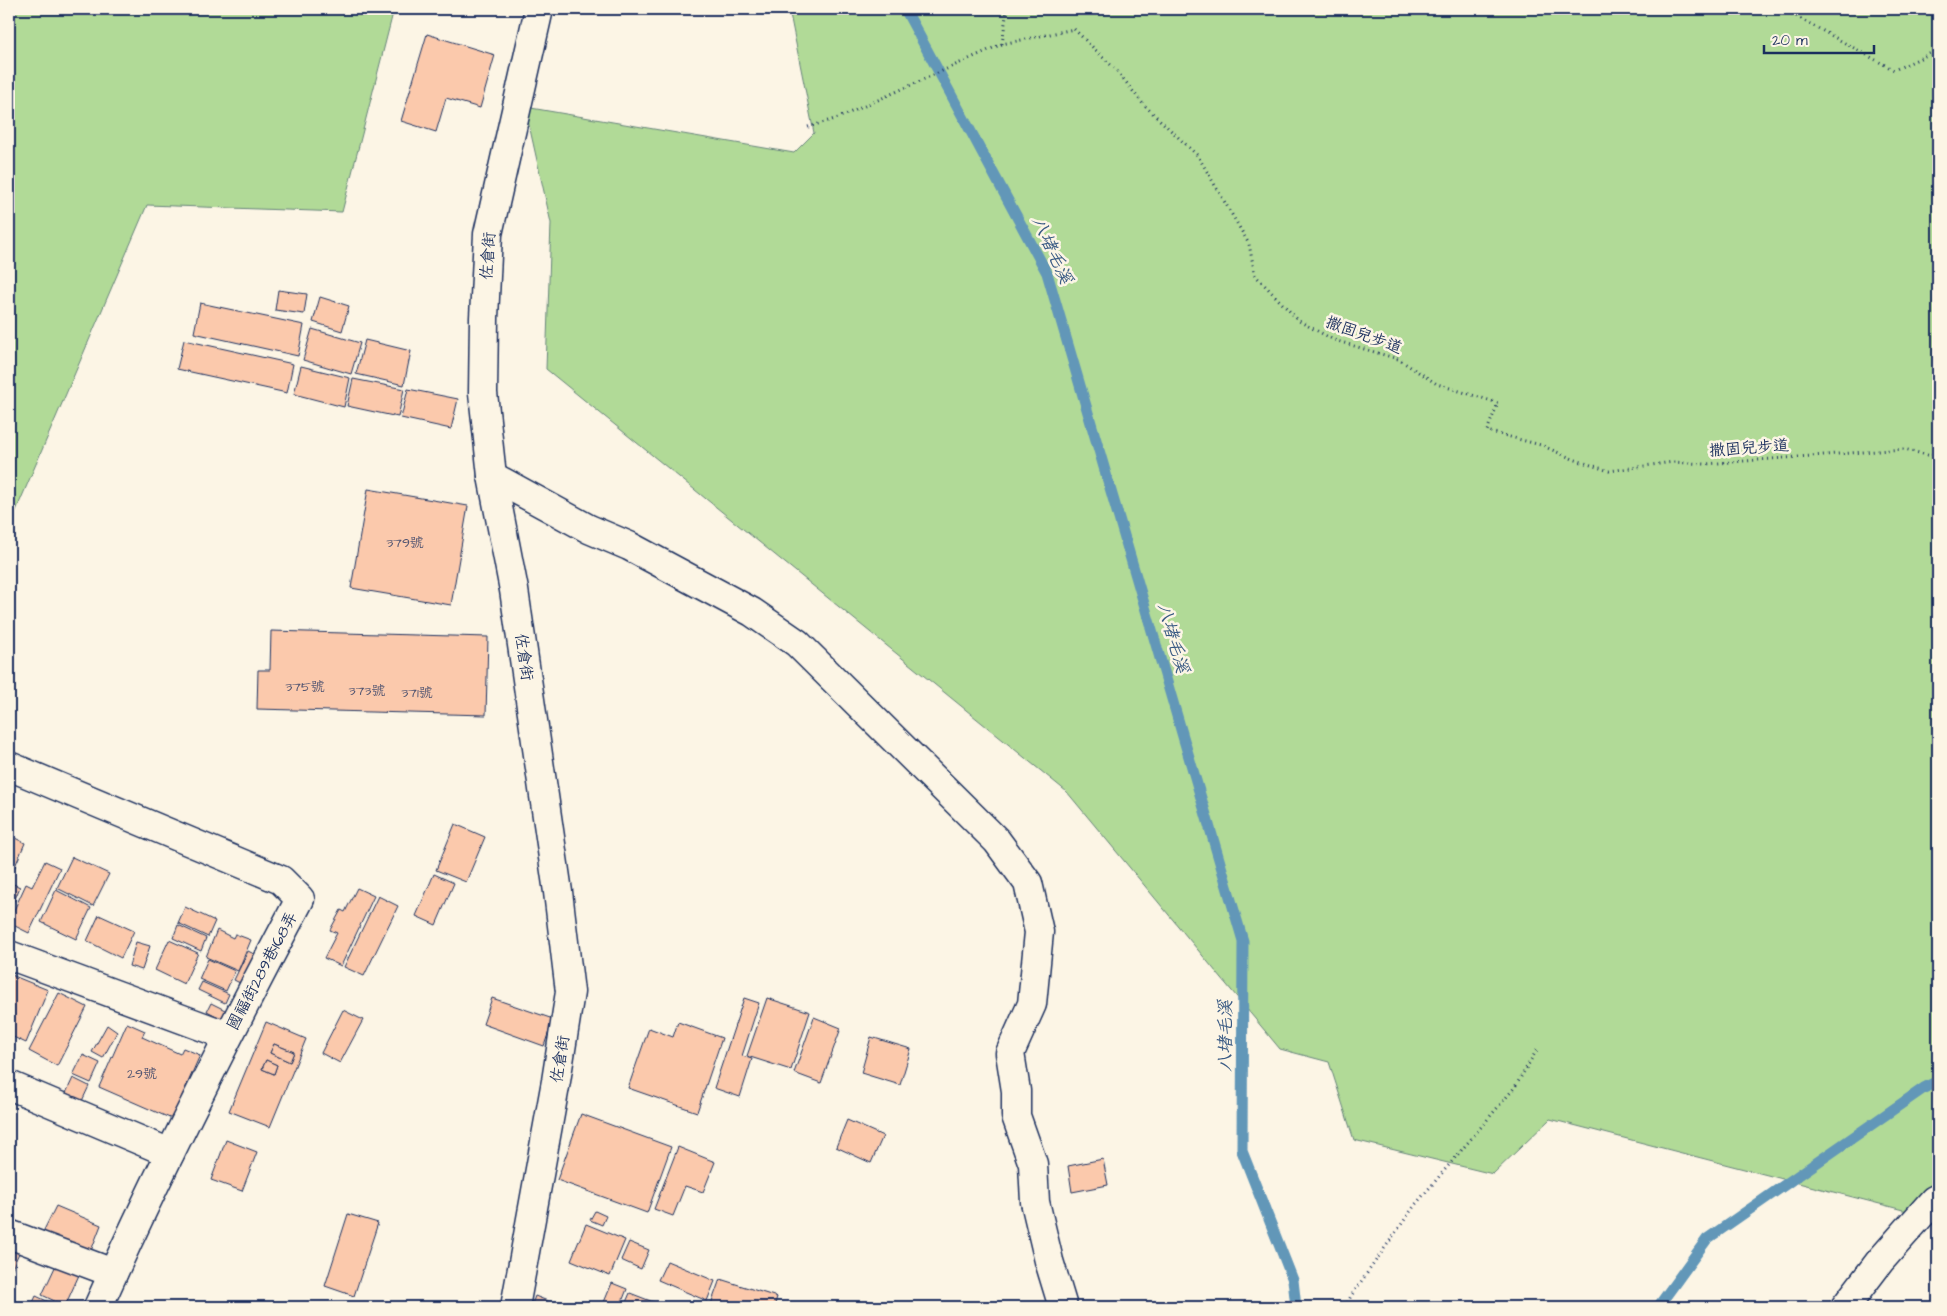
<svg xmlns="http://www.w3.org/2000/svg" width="1947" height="1316" viewBox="0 0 1947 1316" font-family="'Architects Daughter','LXGW WenKai TC',sans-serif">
  <rect width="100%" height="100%" fill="#fcf5e5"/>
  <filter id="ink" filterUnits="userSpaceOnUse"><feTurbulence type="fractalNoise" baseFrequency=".02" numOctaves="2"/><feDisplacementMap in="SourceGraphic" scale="10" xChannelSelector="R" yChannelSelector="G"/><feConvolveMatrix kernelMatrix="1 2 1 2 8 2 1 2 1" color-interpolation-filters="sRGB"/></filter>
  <g filter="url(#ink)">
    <g fill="#b1da97" stroke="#66847a">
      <path d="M9 9H394L342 212 147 205 9 527Z"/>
      <path d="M789 9H1938V1219L1550 1119 1493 1174 1354 1140 1329 1062 1280 1049 1067 792 546 369 551 223 525 107 794 153 814 133Z"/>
    </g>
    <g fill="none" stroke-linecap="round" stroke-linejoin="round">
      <g stroke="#6297b8" stroke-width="11">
        <path d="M905 9 1047 273 1243 941 1242 1151 1293 1280 1296 1307"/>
        <path d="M1658 1307 1707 1239 1924 1088 1938 1081"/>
      </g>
    </g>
    <g fill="#fbc9ac" stroke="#1b2f5e" fill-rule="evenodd">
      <path d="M427 34 495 55 480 108 446 98 436 132 401 121Z"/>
      <path d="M278 290 307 294 304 314 275 310Z"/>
      <path d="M320 297 349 306 342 331 313 322Z"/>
      <path d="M200 303 304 325 298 356 194 333Z"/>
      <path d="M312 329 360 343 351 374 303 360Z"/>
      <path d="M184 340 293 364 287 393 177 369Z"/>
      <path d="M365 340 411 351 404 385 356 374Z"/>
      <path d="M301 366 350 378 344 407 294 394Z"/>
      <path d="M353 379 404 389 398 417 347 406Z"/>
      <path d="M408 389 458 399 451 429 401 418Z"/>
      <path d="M368 489 468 506 451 605 351 588Z"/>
      <path d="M271 631 488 637 486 715 257 709 258 670H270Z"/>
      <path d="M455 824 485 837 466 882 436 870Z"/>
      <path d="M11 836 25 843 13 871 9 869V840Z"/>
      <path d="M72 857 109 874 93 906 57 888Z"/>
      <path d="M45 861 60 868 29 933 9 923V921L26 884 32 887Z"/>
      <path d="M434 874 454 883 436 925 416 916Z"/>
      <path d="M9 882 20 887 9 913Z"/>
      <path d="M357 888 374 896 341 966 324 958 337 933 330 930 341 910 345 912Z"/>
      <path d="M56 890 91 908 76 939 41 922Z"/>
      <path d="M378 896 398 906 364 976 344 967Z"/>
      <path d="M185 907 215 921 208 937 178 923Z"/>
      <path d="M99 915 134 931 121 958 87 941Z"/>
      <path d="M178 925 206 938 201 951 173 938Z"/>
      <path d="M217 930 233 938 235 934 251 940 238 971 206 957Z"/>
      <path d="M169 940 198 953 184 984 155 970Z"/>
      <path d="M136 942 150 946 142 970 129 966Z"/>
      <path d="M248 951 258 956 244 985 234 980Z"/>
      <path d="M208 959 235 971 226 991 199 979Z"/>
      <path d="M9 974 48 990 26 1043 9 1035Z"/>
      <path d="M202 982 229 994 225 1003 198 990Z"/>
      <path d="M59 993 87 1007 57 1066 29 1051Z"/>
      <path d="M492 998 553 1019 544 1046 483 1024Z"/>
      <path d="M744 998 759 1003 742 1056 752 1059 740 1097 714 1088Z"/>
      <path d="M767 998 810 1012 791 1070 747 1056Z"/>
      <path d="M211 1003 235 1015 230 1023 207 1011Z"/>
      <path d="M343 1010 363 1020 340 1063 321 1053Z"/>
      <path d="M814 1017 841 1028 821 1083 794 1073Z"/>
      <path d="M266 1022 306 1039 270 1127 229 1111ZM274 1044 294 1052 290 1062 270 1053ZM266 1060 277 1065 274 1074 262 1069Z"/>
      <path d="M678 1022 722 1038 697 1112 628 1088 649 1028 673 1037Z"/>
      <path d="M127 1023 145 1031 142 1037 180 1054 183 1048 200 1055 172 1119 99 1087Z"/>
      <path d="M107 1025 117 1032 103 1058 92 1052Z"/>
      <path d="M871 1037 911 1049 900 1085 861 1073Z"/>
      <path d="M274 1044 294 1052 290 1062 270 1053Z"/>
      <path d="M83 1055 100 1063 91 1083 73 1075Z"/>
      <path d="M266 1060 277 1065 274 1074 262 1069Z"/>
      <path d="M73 1078 89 1086 82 1101 66 1093Z"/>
      <path d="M581 1114 671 1147 647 1213 557 1180Z"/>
      <path d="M847 1120 883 1136 871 1163 836 1147Z"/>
      <path d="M226 1140 257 1152 242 1191 211 1180Z"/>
      <path d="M678 1147 715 1162 703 1192 685 1186 673 1216 654 1209Z"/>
      <path d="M1103 1159 1108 1185 1072 1192 1068 1166Z"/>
      <path d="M56 1206 101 1225 89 1256 41 1236Z"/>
      <path d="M595 1211 606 1216 602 1225 590 1220Z"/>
      <path d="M348 1214 378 1223 354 1296 325 1286Z"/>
      <path d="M586 1224 625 1240 610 1276 571 1260Z"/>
      <path d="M629 1242 649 1250 641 1269 621 1260Z"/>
      <path d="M9 1248 19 1253 9 1275Z"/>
      <path d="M667 1261 715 1281 707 1301 658 1280Z"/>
      <path d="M56 1265 79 1275 65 1306 42 1295Z"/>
      <path d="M720 1279 777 1297 774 1307H710Z"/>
      <path d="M612 1283 627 1289 620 1307H602Z"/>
      <path d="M630 1293 666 1307H624Z"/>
      <path d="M36 1296 60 1307H31Z"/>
      <path d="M535 1296 563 1307H531Z"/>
    </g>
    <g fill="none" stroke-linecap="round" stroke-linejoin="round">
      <defs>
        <g id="minor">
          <path d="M492 476 589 529 629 546 752 612 797 643 997 841 1028 883 1039 932 1032 1004 1010 1053 1016 1091V1116L1033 1164 1035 1202 1049 1261 1063 1307"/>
          <path d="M9 766 281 880 300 899C229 1033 160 1168 98 1307"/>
          <path d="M9 955 228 1036"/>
          <path d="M9 1085 170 1153"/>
          <path d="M9 1234 113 1273"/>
          <path d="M515 1307 556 1081 570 992 558 892 514 590 492 476 483 393 484 318 488 234 539 9"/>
          <path d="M1845 1307 1880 1261 1934 1200 1938 1198"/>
        </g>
      </defs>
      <use href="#minor" stroke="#1b2f5e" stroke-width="31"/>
      <g stroke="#1b2f5e" stroke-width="3" stroke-dasharray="1 4" stroke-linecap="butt">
        <path d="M1783 9 1894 70 1938 50"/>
        <path d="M1002 44 1007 9"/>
        <path d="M808 127 838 118 1002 44 1074 29 1118 72 1143 104 1198 156 1249 244 1255 275 1299 321 1334 340 1398 359 1437 384 1498 403 1487 431 1541 445 1573 459 1609 471 1673 462 1705 464 1904 449 1931 456 1938 453"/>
        <path d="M1345 1307 1351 1296 1415 1205 1515 1087 1538 1048"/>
      </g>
      <use href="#minor" stroke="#fcf5e5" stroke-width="28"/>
    </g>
  </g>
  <g text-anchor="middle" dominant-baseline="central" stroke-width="5" stroke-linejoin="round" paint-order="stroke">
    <g font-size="14" fill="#535672">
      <text x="405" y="543">379號</text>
      <text x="305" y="687">375號</text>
      <text x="367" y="691">373號</text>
      <text x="417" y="693">371號</text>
      <text x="142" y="1074">29號</text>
    </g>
    <g font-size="16" fill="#1b2f5e" stroke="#fcf5e5">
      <text transform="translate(488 256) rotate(-86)">佐倉街</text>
      <text transform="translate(1364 335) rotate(20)">撒固兒步道</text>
      <text transform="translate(1749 448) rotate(-4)">撒固兒步道</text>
      <text transform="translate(524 657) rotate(82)">佐倉街</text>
      <text transform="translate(262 971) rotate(-62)">國福街289巷168弄</text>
      <text transform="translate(560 1059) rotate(-81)">佐倉街</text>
    </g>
    <g font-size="18" font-style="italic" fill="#395a84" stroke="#fcf5e5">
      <text transform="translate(1052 250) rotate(65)">八堵毛溪</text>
      <text transform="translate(1173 638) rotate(74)">八堵毛溪</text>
      <text transform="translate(1225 1036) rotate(-90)">八堵毛溪</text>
    </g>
  </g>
  <rect width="1947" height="1316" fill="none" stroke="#fcf5e5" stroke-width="30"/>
  <rect x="15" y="15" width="1917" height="1286" fill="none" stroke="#1b2f5e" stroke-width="2" filter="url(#ink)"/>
  <path d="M1764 45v8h110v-8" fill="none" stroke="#1b2f5e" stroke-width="2.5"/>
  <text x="1772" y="45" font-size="15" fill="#1b2f5e" stroke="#fcf5e5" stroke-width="4" paint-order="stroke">20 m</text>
</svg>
